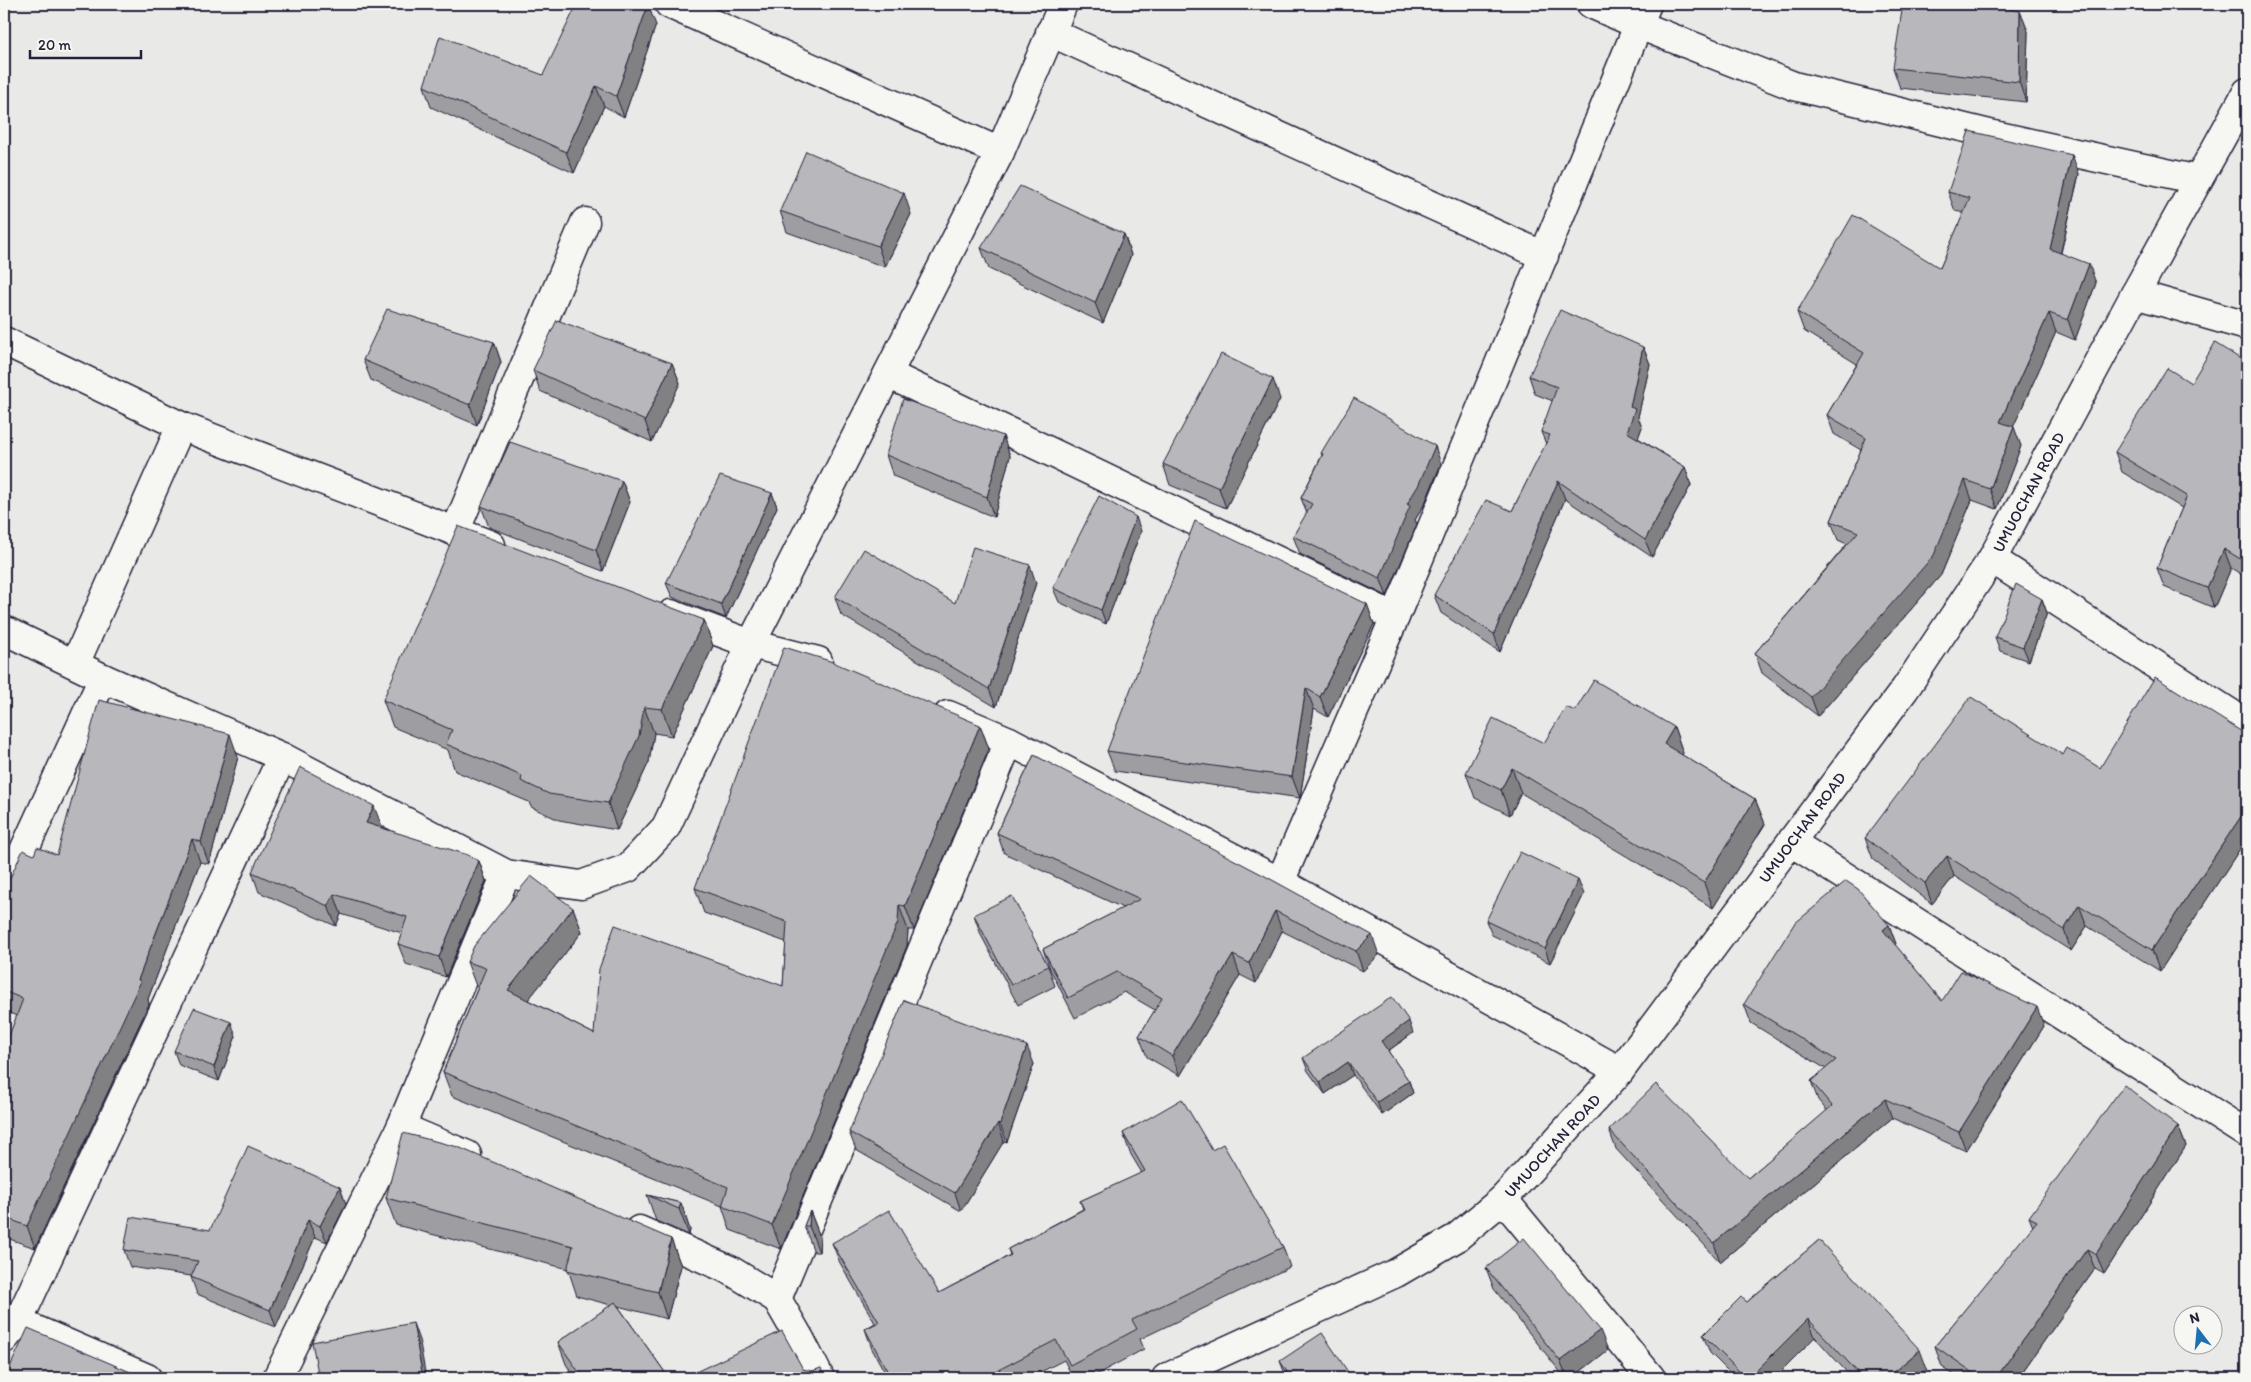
<svg xmlns="http://www.w3.org/2000/svg" width="2251" height="1382" viewBox="0 0 2251 1382" font-family="Itim,sans-serif">
  <rect width="100%" height="100%" fill="#e9e9e7"/>
  <filter id="ink" filterUnits="userSpaceOnUse"><feTurbulence type="fractalNoise" baseFrequency=".02" numOctaves="2"/><feDisplacementMap in="SourceGraphic" scale="10" xChannelSelector="R" yChannelSelector="G"/><feConvolveMatrix kernelMatrix="1 2 1 2 8 2 1 2 1" color-interpolation-filters="sRGB"/></filter>
  <g filter="url(#ink)">
    <g fill="none" stroke-linecap="round" stroke-linejoin="round">
      <defs>
        <g id="minor">
          <path d="M669 4 1000 152"/>
          <path d="M1591 4 1639 25 1794 86 1994 135 2198 180"/>
          <path d="M1050 32 1544 256"/>
          <path d="M2135 294 2247 326"/>
          <path d="M4 341 181 426 491 545"/>
          <path d="M888 374 1395 617"/>
          <path d="M455 532 585 222"/>
          <path d="M1992 559 2247 724"/>
          <path d="M671 614 751 644 818 661"/>
          <path d="M4 630 103 678 282 757 506 874 581 885 628 868 666 827 751 644 1000 152 1063 4"/>
          <path d="M75 664 181 426"/>
          <path d="M948 715 1009 741 1280 882 1620 1071"/>
          <path d="M1791 842 2247 1134"/>
          <path d="M1280 882 1395 617 1647 4"/>
          <path d="M4 894 103 678"/>
          <path d="M401 1127 467 1155"/>
          <path d="M1503 1199 1651 1378"/>
          <path d="M639 1230 730 1270 777 1299 800 1339 820 1378"/>
          <path d="M777 1299 1009 741"/>
          <path d="M4 1316 147 1378"/>
          <path d="M4 1339 18 1322 282 757"/>
          <path d="M277 1378 401 1127 506 874"/>
          <path id="s1" d="M1166 1378 1396 1273 1456 1238 1503 1199 1620 1071 1905 689 1992 559 2135 294 2247 92"/>
        </g>
      </defs>
      <use href="#minor" stroke="#22223b" stroke-width="31"/>
      <use href="#minor" stroke="#f6f6f2" stroke-width="28"/>
    </g>
    <g fill="#9e9ea2" stroke="#22223b">
      <path d="M1987 4 2028 31 2026 102 1900 88 1893 68Z"/>
      <path d="M656 25 624 117 604 106 574 173 431 107 424 86 543 75Z"/>
      <path d="M2072 155 2079 174 2061 253 2096 283 2075 340 2056 332 2013 427 2021 446 1997 509 1972 500 1941 575 1818 716 1762 673 1755 653 1847 544 1838 540 1831 521 1861 450 1834 434 1827 415 1857 364 1804 331 1797 312 1940 268 1964 213 1955 211 1948 192Z"/>
      <path d="M780 211 911 214 885 267 787 232Z"/>
      <path d="M2247 211V289H2245L2240 275Z"/>
      <path d="M1124 234 1131 255 1103 323 989 269 981 248Z"/>
      <path d="M494 342 501 362 477 425 371 380 363 360Z"/>
      <path d="M1643 347 1650 364 1638 417 1642 427 1638 438 1685 467 1691 485 1652 557 1565 499 1500 652 1441 613 1434 595 1512 511 1546 444 1541 432 1553 401 1535 394 1529 376Z"/>
      <path d="M672 363 680 383 652 442 540 391 533 370Z"/>
      <path d="M2247 363V578L2231 568 2214 608 2164 587 2157 568 2182 508 2122 472 2115 452 2191 383Z"/>
      <path d="M1280 399 1226 508 1170 485 1163 464Z"/>
      <path d="M1003 436 1010 456 994 517 893 476 886 455Z"/>
      <path d="M1321 453 1441 464 1425 503 1415 520 1417 524 1387 596 1300 554 1293 536 1307 514 1301 498 1322 455Z"/>
      <path d="M622 481 630 502 603 571 489 527 481 506Z"/>
      <path d="M772 493 777 507 726 618 672 597 666 583Z"/>
      <path d="M1141 531 1106 624 1059 602 1053 588Z"/>
      <path d="M1036 583 996 707 841 615 835 597 955 603Z"/>
      <path d="M2042 599 2047 613 2029 661 2000 651 1995 637Z"/>
      <path d="M1367 604 1374 624 1328 717 1314 709 1300 798 1115 771 1107 751Z"/>
      <path d="M704 620 713 646 672 736 654 733 649 762 617 830 559 820 531 807 529 802 455 771 448 750 393 727 383 700Z"/>
      <path d="M1575 711 1674 727 1683 753 1682 755 1755 799 1765 824 1713 908 1521 793 1510 815 1475 798 1466 773 1544 743Z"/>
      <path d="M980 725 989 749 914 930H908L907 946 781 1249 730 1230 722 1206 452 1096 443 1072 478 987 476 986 467 962 573 908 582 932 528 1000 594 1034 783 986 786 942 704 913 695 888Z"/>
      <path d="M2247 735V838L2160 971 2087 926 2071 951 1954 876 1932 904 1873 859 1865 838 2063 755 2100 768Z"/>
      <path d="M1034 755 1379 955 1363 971 1282 931 1256 983 1240 975 1180 1076 1147 1057 1139 1036 1155 1010 1124 992 1075 1018 1050 969 1043 949 1123 908 1004 853 997 833Z"/>
      <path d="M238 757 209 864 200 862 148 999 149 1004 35 1248 4 1237V1049L17 1016 4 1011V885L34 855H57Z"/>
      <path d="M382 827 381 828 479 861 486 881 446 977 406 964 398 944 402 933 341 914 336 926 259 892 252 872Z"/>
      <path d="M1584 894 1550 963 1492 935 1486 921Z"/>
      <path d="M974 915 1048 966 1055 986 1018 1005 981 935Z"/>
      <path d="M1889 925 1896 944 1895 945 1942 1001 2044 1026 1966 1151 1892 1118 1720 1262 1616 1149 1609 1130 1748 1178 1827 1111 1818 1100 1811 1081 1826 1069 1751 1023 1744 1004Z"/>
      <path d="M1413 1033 1388 1051 1409 1081 1413 1093 1382 1115 1353 1075 1325 1094 1308 1071 1303 1058Z"/>
      <path d="M236 1036 219 1081 179 1065 174 1051Z"/>
      <path d="M1034 1064 1007 1142 1004 1141 961 1211 856 1150 849 1132Z"/>
      <path d="M2178 1126 2186 1146 2104 1274 2095 1269 2018 1378H1959L1942 1367 1935 1346 2033 1227 2029 1217Z"/>
      <path d="M1123 1133 1212 1150 1283 1247 1290 1267 1140 1339 1144 1349 1090 1378H1073L1064 1360 1029 1378H888L872 1349 865 1329 875 1323 840 1263 832 1243 939 1293 1010 1255 1008 1249 1083 1209 1080 1201 1142 1173 1130 1153Z"/>
      <path d="M647 1195 681 1203 690 1230 689 1235 656 1221Z"/>
      <path d="M386 1198 671 1239 681 1266 667 1319 618 1306 669 1378H575L566 1364 558 1342 611 1305 577 1296 568 1269 396 1225Z"/>
      <path d="M346 1204 327 1242 315 1237 276 1327 197 1294 191 1277V1276L130 1267 124 1250 210 1230Z"/>
      <path d="M810 1211 820 1237 819 1252H814L804 1226Z"/>
      <path d="M1819 1240 1927 1369 1915 1378H1852L1815 1337 1774 1378H1735L1710 1353 1703 1335 1747 1302Z"/>
      <path d="M1486 1268 1608 1350 1572 1378H1555L1562 1374 1494 1289Z"/>
      <path d="M1280 1361 1352 1378H1287L1285 1374Z"/>
    </g>
    <g fill="#818184" stroke="#22223b">
      <path d="M648 5 656 25 624 117 616 96Z"/>
      <path d="M2020 11 2028 31 2026 102 2019 82Z"/>
      <path d="M596 86 604 106 574 173 566 152Z"/>
      <path d="M2072 155 2079 174 2057 268 2050 249Z"/>
      <path d="M904 193 911 214 885 267 878 246Z"/>
      <path d="M1124 234 1131 255 1103 323 1095 303Z"/>
      <path d="M2089 264 2096 283 2075 340 2068 320Z"/>
      <path d="M2049 313 2056 332 2007 441 2000 422Z"/>
      <path d="M494 342 501 362 477 425 470 405Z"/>
      <path d="M1643 347 1650 364 1638 417 1642 427 1634 449 1627 432 1630 407Z"/>
      <path d="M672 363 680 383 652 442 645 421Z"/>
      <path d="M1273 379 1280 399 1226 508 1219 488Z"/>
      <path d="M2014 427 2021 446 1997 509 1990 489Z"/>
      <path d="M1003 436 1010 456 994 517 987 497Z"/>
      <path d="M1435 446 1441 464 1425 503 1415 520 1417 524 1387 596 1380 578 1407 504Z"/>
      <path d="M1685 467 1691 485 1652 557 1645 540Z"/>
      <path d="M1965 480 1972 500 1941 575 1818 716 1811 697Z"/>
      <path d="M622 481 630 502 603 571 596 550Z"/>
      <path d="M1558 481 1565 499 1500 652 1494 634Z"/>
      <path d="M772 493 777 507 726 618 721 604Z"/>
      <path d="M1136 517 1141 531 1106 624 1101 610Z"/>
      <path d="M2224 549 2231 568 2214 608 2207 588Z"/>
      <path d="M1030 565 1036 583 996 707 989 689Z"/>
      <path d="M2042 599 2047 613 2029 661 2023 647Z"/>
      <path d="M1367 604 1374 624 1328 717 1320 697Z"/>
      <path d="M704 620 713 646 672 736 662 709Z"/>
      <path d="M1306 688 1314 709 1300 798 1292 777Z"/>
      <path d="M644 707 654 733 649 762 617 830 608 803Z"/>
      <path d="M980 725 989 749 914 930 905 906Z"/>
      <path d="M1674 727 1683 753 1673 769 1664 744Z"/>
      <path d="M230 734 238 757 209 864 201 842Z"/>
      <path d="M1512 768 1521 793 1510 815 1501 790Z"/>
      <path d="M1755 799 1765 824 1713 908 1704 883Z"/>
      <path d="M374 806 382 827 374 844 366 823Z"/>
      <path d="M2244 812 2247 822V838L2160 971 2152 950Z"/>
      <path d="M192 839 200 862 148 999 149 1004 35 1248 27 1226 138 980Z"/>
      <path d="M1947 856 1954 876 1932 904 1925 883Z"/>
      <path d="M479 861 486 881 446 977 439 957Z"/>
      <path d="M1578 880 1584 894 1550 963 1545 949Z"/>
      <path d="M334 894 341 914 336 926 328 906Z"/>
      <path d="M899 905 908 930 907 946 781 1249 772 1225Z"/>
      <path d="M2079 905 2087 926 2071 951 2064 930Z"/>
      <path d="M573 908 582 932 517 1014 508 990Z"/>
      <path d="M1275 911 1282 931 1256 983 1249 963Z"/>
      <path d="M1889 925 1896 944 1890 949 1883 930Z"/>
      <path d="M1372 935 1379 955 1363 971 1356 951Z"/>
      <path d="M1233 955 1240 975 1180 1076 1172 1056Z"/>
      <path d="M2037 1007 2044 1026 1966 1151 1959 1132Z"/>
      <path d="M1409 1021 1413 1033 1385 1053 1381 1041Z"/>
      <path d="M231 1022 236 1036 219 1081 214 1067Z"/>
      <path d="M1027 1046 1034 1064 1007 1142 1000 1124Z"/>
      <path d="M1348 1062 1353 1075 1325 1094 1320 1082Z"/>
      <path d="M1409 1081 1413 1093 1382 1115 1377 1102Z"/>
      <path d="M1885 1099 1892 1118 1720 1262 1714 1243Z"/>
      <path d="M998 1123 1004 1141 961 1211 955 1193Z"/>
      <path d="M2178 1126 2186 1146 2104 1274 2096 1254Z"/>
      <path d="M340 1187 346 1204 327 1242 320 1226Z"/>
      <path d="M681 1203 690 1230 689 1235 679 1209Z"/>
      <path d="M810 1211 820 1237 819 1252 809 1226Z"/>
      <path d="M308 1220 315 1237 276 1327 270 1310Z"/>
      <path d="M671 1239 681 1266 667 1319 658 1292Z"/>
      <path d="M2087 1249 2095 1269 2018 1378H1996Z"/>
      <path d="M1808 1319 1815 1337 1774 1378H1749Z"/>
      <path d="M413 1323 420 1343 426 1378H423Z"/>
      <path d="M1600 1330 1608 1350 1572 1378H1567L1560 1361Z"/>
      <path d="M1920 1350 1927 1369 1915 1378H1886Z"/>
    </g>
    <g fill="#b8b8bc" stroke="#22223b">
      <path d="M577 4H646L648 5 616 96 596 86 566 152 424 86 440 36 543 75Z"/>
      <path d="M1903 4H1983L2020 11 2019 82 1893 68Z"/>
      <path d="M1969 131 2072 155 2050 249 2089 264 2068 320 2049 313 2000 422 2014 427 1990 489 1965 480 1934 555 1811 697 1755 653 1858 532 1831 521 1866 438 1827 415 1864 353 1797 312 1853 215 1940 268 1970 198 1948 192Z"/>
      <path d="M806 151 904 193 878 246 780 211Z"/>
      <path d="M1020 186 1124 234 1095 303 981 248Z"/>
      <path d="M2247 211V276L2240 275Z"/>
      <path d="M387 309 494 342 470 405 363 360Z"/>
      <path d="M1560 310 1643 347 1630 407 1635 409 1627 432 1685 467 1645 540 1558 481 1494 634 1434 595 1486 500 1512 511 1550 435 1541 432 1557 387 1529 376Z"/>
      <path d="M557 320 672 363 645 421 533 370Z"/>
      <path d="M2215 343 2247 363V563L2224 549 2207 588 2157 568 2187 496 2115 452 2167 368 2191 383Z"/>
      <path d="M1221 354 1273 379 1219 488 1163 464Z"/>
      <path d="M1354 398 1435 446 1418 486 1407 504 1410 506 1380 578 1293 536 1312 504 1301 498 1323 454 1321 453Z"/>
      <path d="M903 399 1003 436 987 497 886 455Z"/>
      <path d="M510 442 622 481 596 550 481 506Z"/>
      <path d="M720 476 772 493 721 604 666 583Z"/>
      <path d="M1099 496 1136 517 1101 610 1053 588Z"/>
      <path d="M1195 521 1367 604 1320 697 1306 688 1292 777 1107 751Z"/>
      <path d="M458 526 704 620 662 709 644 707 639 736 608 803 549 794 521 781 522 776 446 744 452 730 383 700Z"/>
      <path d="M973 547 1030 565 989 689 835 597 864 549 955 603Z"/>
      <path d="M2016 584 2042 599 2023 647 1995 637Z"/>
      <path d="M784 647 830 661 980 725 905 906 899 905 898 922 772 1225 722 1206 728 1187 443 1072 486 968 467 962 474 946 531 876 573 908 508 990 594 1034 599 969 615 925 783 986 787 922 695 888Z"/>
      <path d="M2155 677 2247 735V814L2244 812 2152 950 2079 905 2064 930 1947 856 1925 883 1865 838 1971 697 2063 755 2067 748 2100 768Z"/>
      <path d="M1594 680 1674 727 1664 744 1755 799 1704 883 1512 768 1501 790 1466 773 1493 718 1544 743 1566 707 1575 711Z"/>
      <path d="M99 700 230 734 201 842 192 839 138 980 141 981 27 1226 4 1217V1049L23 999 4 991V885L10 878 23 850 34 855 37 847 57 855Z"/>
      <path d="M1034 755 1265 876 1372 935 1356 951 1275 911 1249 963 1233 955 1172 1056 1139 1036 1162 998 1117 972 1068 998 1043 949 1140 899 997 833Z"/>
      <path d="M300 767 374 806 366 823 468 855 479 861 439 957 398 944 407 917 334 894 328 906 252 872Z"/>
      <path d="M1520 852 1578 880 1545 949 1486 921Z"/>
      <path d="M1846 881 1858 889 1889 925 1883 930 1942 1001 1961 971 2037 1007 1959 1132 1885 1099 1714 1243 1609 1130 1656 1084 1748 1178 1832 1106 1811 1081 1836 1060 1744 1004 1794 924Z"/>
      <path d="M1012 896 1048 966 1011 985 974 915Z"/>
      <path d="M1392 997 1409 1021 1381 1041 1409 1081 1377 1102 1348 1062 1320 1082 1303 1058Z"/>
      <path d="M904 1000 1027 1046 1000 1124 998 1123 955 1193 849 1132Z"/>
      <path d="M194 1008 231 1022 214 1067 174 1051Z"/>
      <path d="M2124 1085 2178 1126 2096 1254 2087 1249 1996 1378H1981L1935 1346 2037 1221 2029 1217Z"/>
      <path d="M1182 1099 1212 1150 1223 1144 1283 1247 1132 1320 1137 1329 1070 1365 1056 1340 983 1378H891L865 1329 879 1322 832 1243 889 1210 939 1293 1011 1255 1008 1249 1084 1209 1080 1201 1145 1171 1123 1133Z"/>
      <path d="M403 1133 458 1147 671 1239 658 1292 567 1270 573 1246 386 1198Z"/>
      <path d="M248 1146 340 1187 320 1226 308 1220 270 1310 191 1277 198 1261 124 1250 130 1217 210 1230Z"/>
      <path d="M647 1195 681 1203 679 1209Z"/>
      <path d="M810 1211 809 1226H804Z"/>
      <path d="M1524 1238 1600 1330 1560 1361 1486 1268Z"/>
      <path d="M1819 1240 1920 1350 1886 1378H1863L1808 1319 1749 1378H1746L1703 1335 1741 1297 1747 1302Z"/>
      <path d="M615 1302 669 1378H583L558 1342Z"/>
      <path d="M413 1323 423 1378H319L312 1342Z"/>
      <path d="M28 1328 135 1374 133 1378H5Z"/>
      <path d="M782 1331 803 1369 812 1371 821 1368 826 1378H683Z"/>
      <path d="M1322 1333 1352 1378H1291L1280 1361Z"/>
      <path d="M1564 1373 1567 1378H1555Z"/>
    </g>
  </g>
  <g text-anchor="middle" dominant-baseline="central" stroke-width="4" stroke-linejoin="round" paint-order="stroke">
    <g font-size="16" fill="#22223b" stroke="#f6f6f2">
      <text stroke="none"><textPath href="#s1" startOffset="1266">UMUOCHAN ROAD</textPath></text>
      <text stroke="none"><textPath href="#s1" startOffset="861">UMUOCHAN ROAD</textPath></text>
      <text stroke="none"><textPath href="#s1" startOffset="456">UMUOCHAN ROAD</textPath></text>
    </g>
  </g>
  <rect width="2251" height="1382" fill="none" stroke="#f6f6f2" stroke-width="20"/>
  <rect x="10" y="10" width="2231" height="1362" fill="none" stroke="#22223b" stroke-width="2" filter="url(#ink)"/>
  <g transform="translate(2198 1330) rotate(344)"><circle r="24" fill="#f6f6f2" stroke="#a1a1a9"/>
  <path d="M0-4L9 19L0 12L-9 19Z" fill="#1f6fb2"/>
  <text y="-8" font-size="14" font-weight="bold" text-anchor="middle" fill="#22223b">N</text>
  </g>
  <path d="M30 50v8h111v-8" fill="none" stroke="#22223b" stroke-width="2.5"/>
  <text x="38" y="50" font-size="15" fill="#22223b" stroke="#f6f6f2" stroke-width="4" paint-order="stroke">20 m</text>
</svg>
